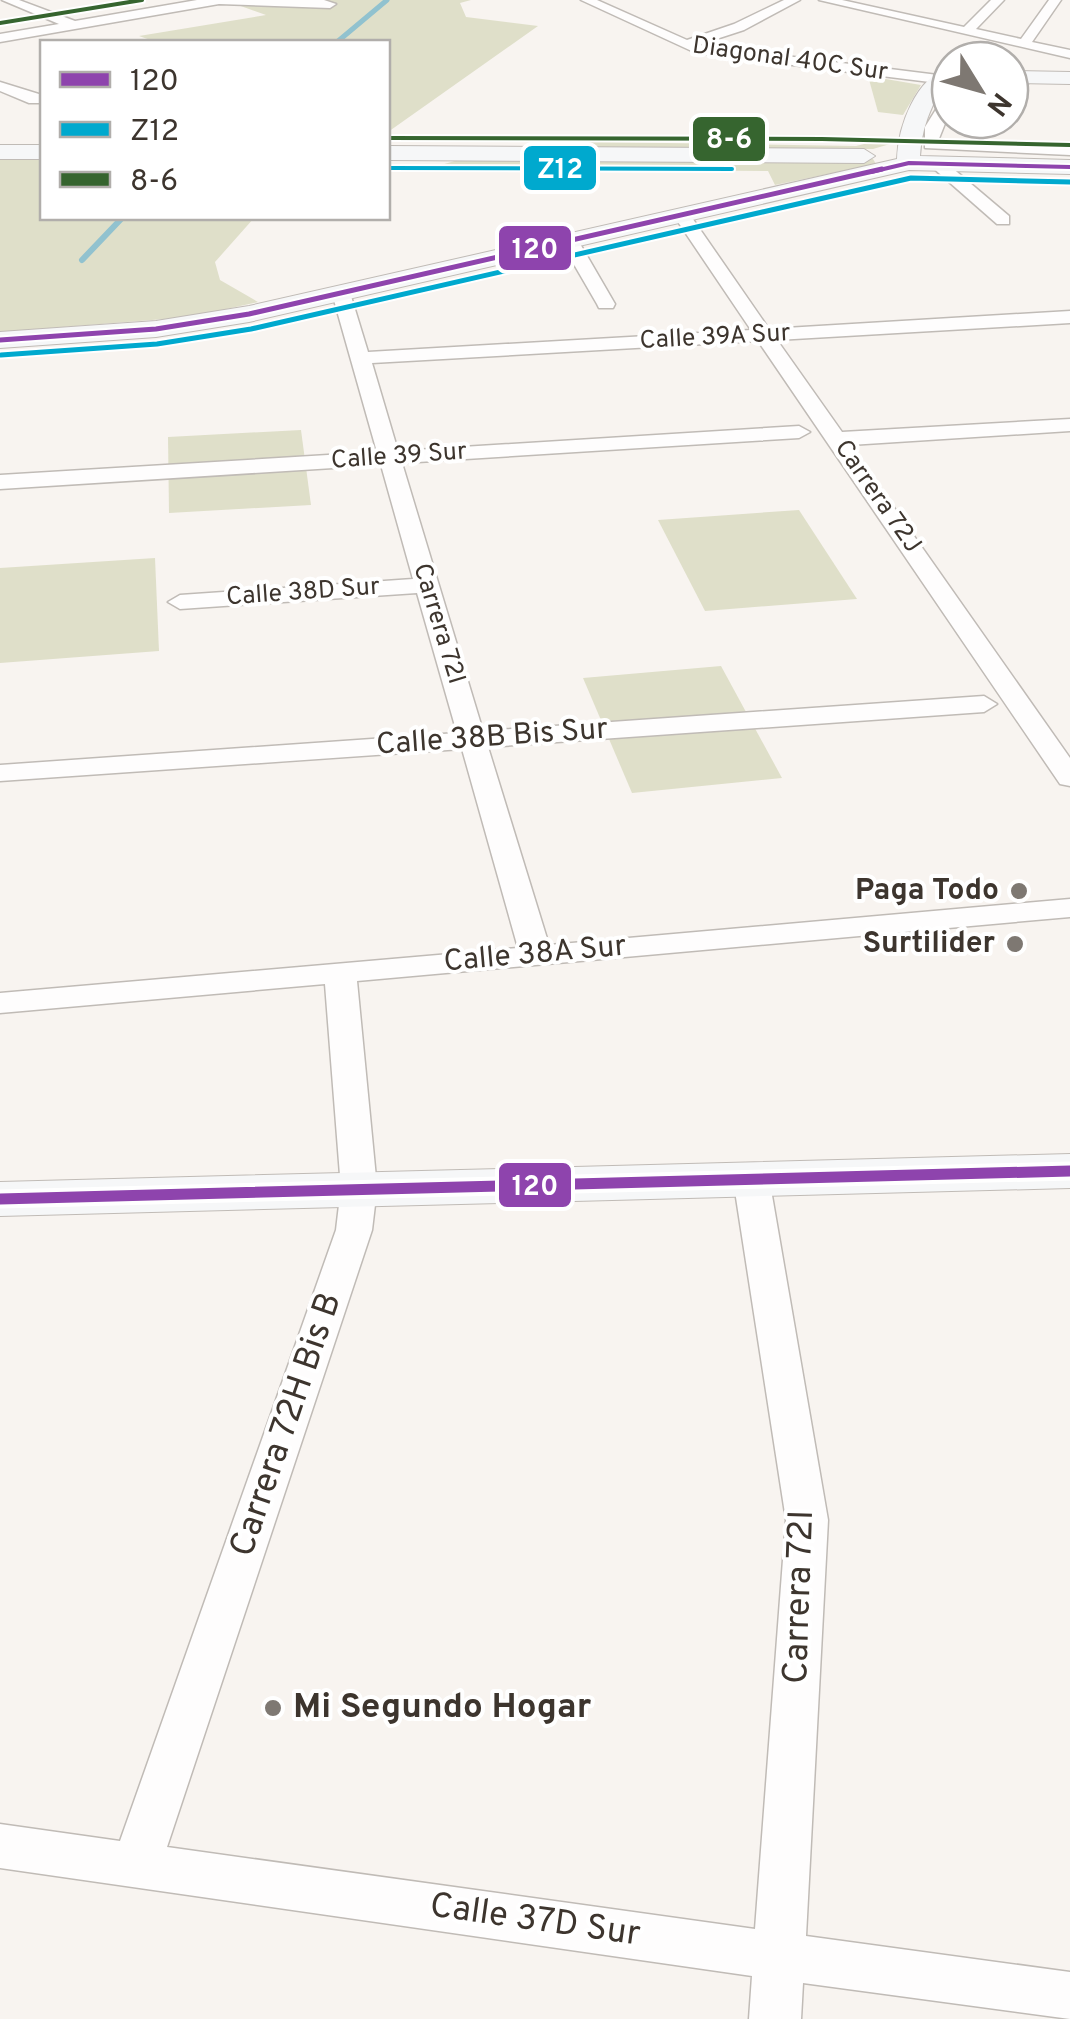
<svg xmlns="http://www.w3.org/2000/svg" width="1070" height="2019" viewBox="0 0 1070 2019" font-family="Overpass,sans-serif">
  <rect width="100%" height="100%" fill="#f8f4f0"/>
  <g fill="#dfdfc9">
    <path d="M224 0H471L460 3 466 17 538 26 388 132V42H156L139 36 266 15Z"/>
    <path d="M868 76 921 85 903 115 878 112Z"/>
    <path d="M893 137 890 144 873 149 524 150 523 146 536 141 856 146Z"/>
    <path d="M0 156 42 157V218H254L215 262 220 280 258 302 190 317 0 332Z"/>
    <path d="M468 157 873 159 876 164 775 185 768 171 431 168Z"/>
    <path d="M301 430 311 505 169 513 168 437Z"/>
    <path d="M799 510 857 599 705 611 658 520Z"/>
    <path d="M155 558 159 651 0 663V568Z"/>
    <path d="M721 666 782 778 632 793 583 678Z"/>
  </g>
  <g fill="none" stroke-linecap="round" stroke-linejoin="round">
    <path stroke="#91c2cf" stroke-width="5" d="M337 42 387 0"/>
    <path stroke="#91c2cf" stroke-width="6" d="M82 260 122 218"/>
    <defs>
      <g id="street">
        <path d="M2 0H19L75 21 197 0H324L336 4 330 8 219 4 0 42V34L59 24Z"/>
        <path d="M581 0H597L687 40 734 24 784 0H800L744 30 698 45 938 75 945 79 938 83 696 53Z"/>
        <path d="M819 0H842L964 27 991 0H1004L976 29 1021 39 1049 0H1061L1032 42 1070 50V58Z"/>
        <path d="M1023 74 1030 78 1017 114 1010 118C1010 103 1008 81 1023 74Z"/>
        <path d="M0 82 42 95V103H29L0 91Z"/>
        <path d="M950 94V111L938 141 1070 145V155L925 148V127L945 95Z"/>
        <path d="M932 161H944L1009 216V224H997L932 167Z"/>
        <path d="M682 211 688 212 769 329 1070 311V323L777 340 842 432 1070 419V431L850 445 1070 758V786L1060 784 758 341 372 363 398 451 799 426 810 432 799 438 402 463 483 731 984 696 997 704 984 712 488 747 549 945 1070 899V917L357 981 377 1188 372 1230 167 1847 755 1929 786 1520 733 1178 738 1170 751 1166 764 1170 769 1178 828 1520 806 1936 1070 1972V2019L803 1983 801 2019H749L752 1976 0 1868V1824L120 1841 336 1230 341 1188 325 984 0 1013V993L518 948 462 749 0 781V765L457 733 417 593 180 609 168 602 180 595 413 579 381 465 0 489V475L377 452 332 293 341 288 350 293 368 352 751 330 674 216Z"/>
        <path d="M570 237 579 242 615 304 613 308H599L597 304 561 242Z"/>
      </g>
      <g id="secondary">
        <path d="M950 67C950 84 940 90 933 105 925 122 921 139 920 156L1070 160V174L909 170 249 322 156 337 0 348V332L156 321 249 306 897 159C898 126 916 77 950 67Z"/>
        <path d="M1010 71 1070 72V84L1010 83Z"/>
        <rect x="0" y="145" width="42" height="14"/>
        <path d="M388 146 864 149 875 156 864 163 388 160Z"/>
        <path d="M1070 1154V1188L0 1216V1182Z"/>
      </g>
    </defs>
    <use href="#street" stroke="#c0bbb6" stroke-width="3"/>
    <use href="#secondary" stroke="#c0bbb6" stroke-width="2"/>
    <use href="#street" fill="#fefdfd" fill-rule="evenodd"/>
    <use href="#secondary" fill="#f6f7f8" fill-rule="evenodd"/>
    <defs>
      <path id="bus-1-far2" d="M871 172 909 163 1070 167"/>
      <path id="bus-1-far1" d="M0 340 156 329 249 314 882 169"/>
      <path id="bus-1" d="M0 1199 1070 1171"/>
      <path id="bus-2-far1" d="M388 168 732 169"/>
      <path id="bus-2" d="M1 355 157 344 251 329 911 178 1070 182"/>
      <g id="bus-3">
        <path d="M0 23 142 0"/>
        <path d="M388 138 822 139 1070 145"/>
      </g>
    </defs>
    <use href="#bus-1-far2" stroke="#fff" stroke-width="8"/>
    <use href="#bus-1-far1" stroke="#fff" stroke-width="9"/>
    <use href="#bus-1" stroke="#fff" stroke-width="19"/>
    <use href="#bus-2-far1" stroke="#fff" stroke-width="8"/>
    <use href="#bus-2" stroke="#fff" stroke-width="9"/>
    <use href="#bus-3" stroke="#fff" stroke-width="8"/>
    <use href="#bus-1-far2" stroke="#8e44ad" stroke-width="4"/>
    <use href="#bus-1-far1" stroke="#8e44ad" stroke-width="5"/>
    <use href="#bus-1" stroke="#8e44ad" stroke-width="11"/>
    <use href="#bus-2-far1" stroke="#00a9ce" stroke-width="4"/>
    <use href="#bus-2" stroke="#00a9ce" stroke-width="5"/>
    <use href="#bus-3" stroke="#36652f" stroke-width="4"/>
  </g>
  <g fill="#7e7872" stroke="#fff" stroke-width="4">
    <circle cx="1019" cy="891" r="10"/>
    <circle cx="1015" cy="944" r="10"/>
    <circle cx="273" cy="1708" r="10"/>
  </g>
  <g text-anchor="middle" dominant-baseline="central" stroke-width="8" stroke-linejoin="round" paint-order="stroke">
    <g font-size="25" fill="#3d352e" stroke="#fff">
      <text transform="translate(790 60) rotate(8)">Diagonal 40C Sur</text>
      <text transform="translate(715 338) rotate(-3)">Calle 39A Sur</text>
      <text transform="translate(399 457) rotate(-4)">Calle 39 Sur</text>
      <text transform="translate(877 497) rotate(55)">Carrera 72J</text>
      <text transform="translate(303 593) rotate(-4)">Calle 38D Sur</text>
      <text transform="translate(438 624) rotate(73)">Carrera 72I</text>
    </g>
    <g font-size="30" fill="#3d352e" stroke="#fff">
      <text transform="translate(492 738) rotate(-4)">Calle 38B Bis Sur</text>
      <text transform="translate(535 955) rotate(-5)">Calle 38A Sur</text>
    </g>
    <g font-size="30" font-weight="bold" fill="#3d352e" stroke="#fff" text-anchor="end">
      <text x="999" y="891">Paga Todo</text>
      <text x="995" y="944">Surtilider</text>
    </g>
    <g font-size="35" fill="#3d352e" stroke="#fff">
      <text transform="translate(287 1425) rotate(-71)">Carrera 72H Bis B</text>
      <text transform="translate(800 1597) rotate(-88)">Carrera 72I</text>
      <text transform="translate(535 1921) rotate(8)">Calle 37D Sur</text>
    </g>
    <g font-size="35" font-weight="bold" fill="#3d352e" stroke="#fff" text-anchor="start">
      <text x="293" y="1708">Mi Segundo Hogar</text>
    </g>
  </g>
  <g stroke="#fff" stroke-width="4">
    <rect x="691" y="115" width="76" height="48" rx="10" fill="#36652f"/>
    <rect x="522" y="144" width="76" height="48" rx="10" fill="#00a9ce"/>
    <rect x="497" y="224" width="76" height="48" rx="10" fill="#8e44ad"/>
    <rect x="497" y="1161" width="76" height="48" rx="10" fill="#8e44ad"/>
  </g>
  <g font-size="28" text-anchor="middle" font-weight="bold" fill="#fff">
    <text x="729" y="148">8-6</text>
    <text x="560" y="178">Z12</text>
    <text x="535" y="258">120</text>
    <text x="535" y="1195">120</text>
  </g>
  <rect x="40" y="40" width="350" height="180" fill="#ffffff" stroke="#b1aeab" stroke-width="2.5"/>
  <rect x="60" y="72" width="50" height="15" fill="#8e44ad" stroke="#b1aeab" stroke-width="2.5"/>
  <text x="130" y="90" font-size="30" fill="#3d352e">120</text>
  <rect x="60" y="122" width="50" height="15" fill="#00a9ce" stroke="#b1aeab" stroke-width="2.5"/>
  <text x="130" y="140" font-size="30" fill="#3d352e">Z12</text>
  <rect x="60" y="172" width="50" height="15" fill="#36652f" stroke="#b1aeab" stroke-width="2.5"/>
  <text x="130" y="190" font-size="30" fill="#3d352e">8-6</text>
  <g transform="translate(980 90) rotate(127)"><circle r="48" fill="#ffffff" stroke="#b1aeab" stroke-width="2.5"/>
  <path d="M0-8L18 38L0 25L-18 38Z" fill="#7e7872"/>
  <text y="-15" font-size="28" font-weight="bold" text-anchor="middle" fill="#3d352e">N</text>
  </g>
</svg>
